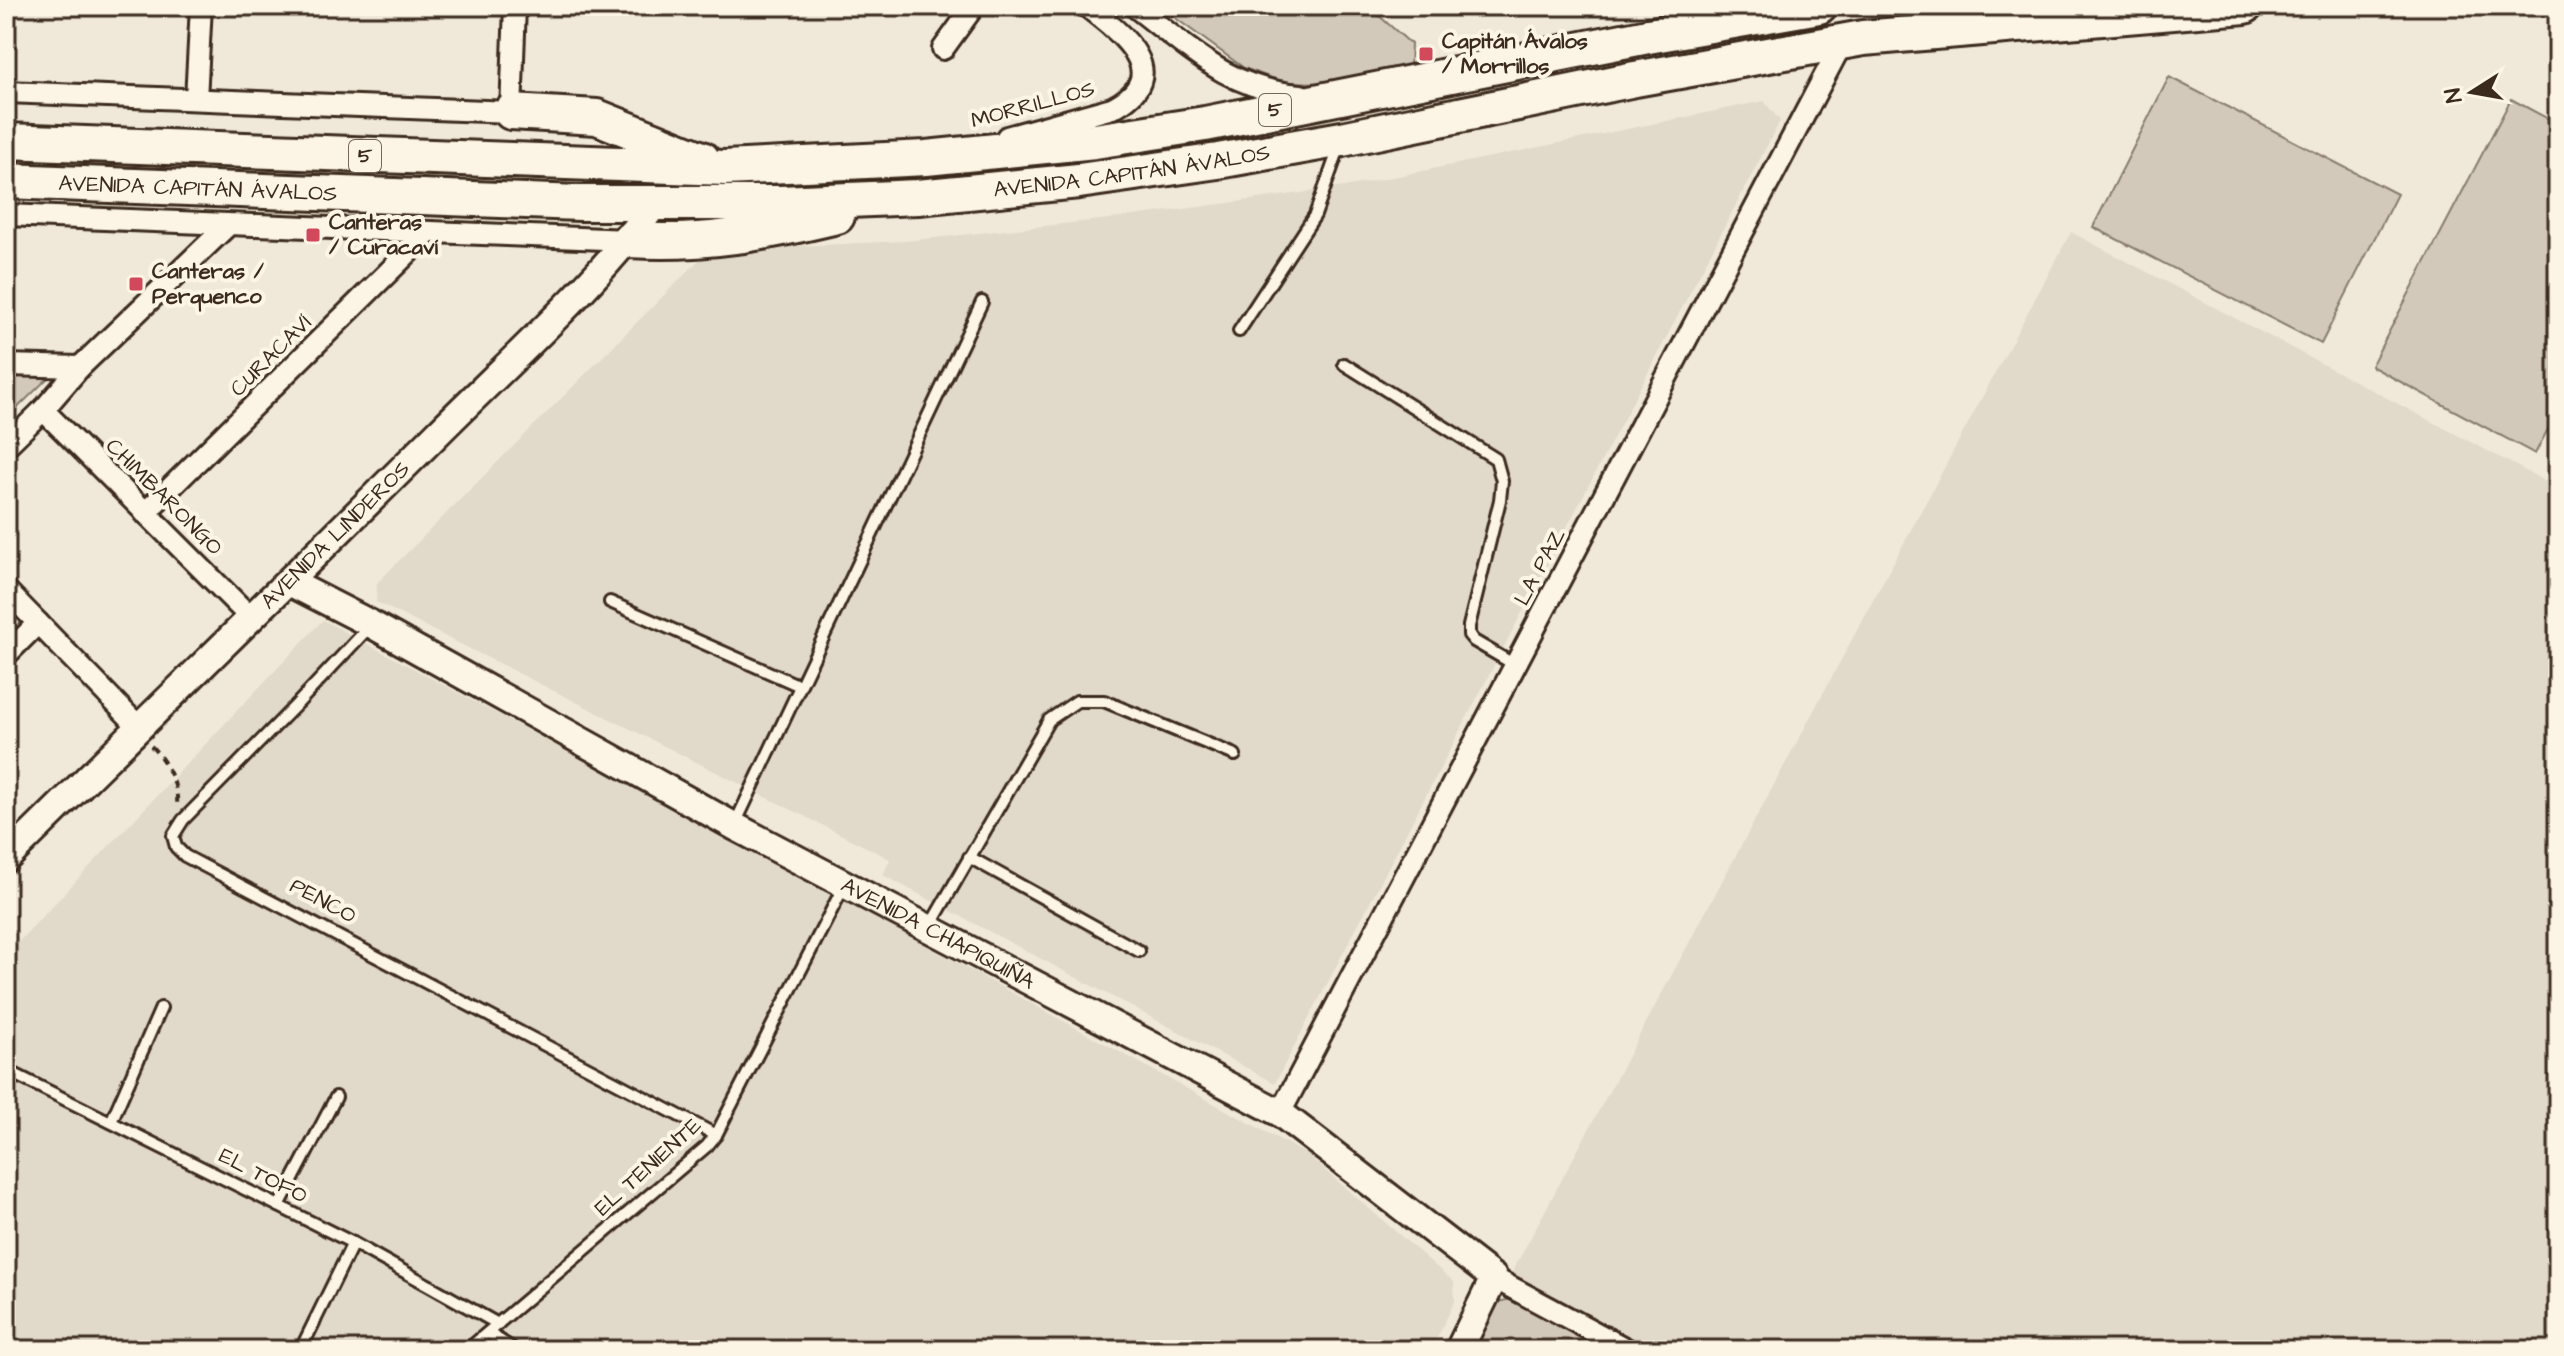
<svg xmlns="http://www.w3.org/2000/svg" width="2564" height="1356" viewBox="0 0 2564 1356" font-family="'Architects Daughter',sans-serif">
  <rect width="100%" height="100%" fill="#f0e9d9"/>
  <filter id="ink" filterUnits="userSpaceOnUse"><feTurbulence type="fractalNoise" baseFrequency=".0125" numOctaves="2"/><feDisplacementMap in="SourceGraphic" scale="16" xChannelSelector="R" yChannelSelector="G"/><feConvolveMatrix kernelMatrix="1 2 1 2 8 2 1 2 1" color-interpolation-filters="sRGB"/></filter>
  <g filter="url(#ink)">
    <g fill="#e1d9c9">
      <path d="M1764 101 1780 121 1275 1083 883 875 890 859 376 602 377 583 709 250 906 241 1118 218 1344 187Z"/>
      <path d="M2071 232 2558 488V1350H1652L1510 1276Z"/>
      <path d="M323 620 863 911 1306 1154 1454 1282 1455 1301 1431 1350H6V955Z"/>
    </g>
    <g fill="#d2c9ba" stroke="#867a6c" stroke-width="2">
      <path d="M1159 6H1368L1411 44 1410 66 1327 83 1283 82 1244 68Z"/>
      <path d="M2169 77 2397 194 2321 344 2093 227Z"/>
      <path d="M2511 99 2558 124V410L2535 454 2371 366Z"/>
      <path d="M6 374 50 376 6 419Z"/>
      <path d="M1511 1299 1608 1350H1471L1493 1303Z"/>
    </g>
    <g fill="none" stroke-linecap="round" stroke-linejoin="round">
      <defs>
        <g id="service">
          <path d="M1239 331 1315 215 1339 148"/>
          <path d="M1344 364 1496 459 1502 481 1500 500 1469 626V635L1474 641 1515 665"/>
          <path d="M610 602 800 686"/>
          <path d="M371 625 298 703 183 820 173 836 176 847 185 856 716 1135"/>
          <path d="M735 824 982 302"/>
          <path d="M969 857 1139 951"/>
          <path d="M930 926 1049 720 1077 701H1104L1235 755"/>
          <path d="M6 1070 353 1243 498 1324"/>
          <path d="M111 1122 161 1008"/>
          <path d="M279 1206 336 1097"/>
          <path d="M488 1333 515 1350"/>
          <path d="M301 1349 353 1243"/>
          <path d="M467 1350 707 1146 716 1135 844 886"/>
        </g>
        <g id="minor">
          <path d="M1134 6C1189 48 1229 90 1301 95"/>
          <path d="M943 49 974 6"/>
          <path d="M6 92 511 112 515 6"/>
          <path d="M196 99 201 6"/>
          <path d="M1007 137 1112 108C1177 75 1120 32 1086 6"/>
          <path d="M6 215 629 240"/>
          <path d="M6 365 80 367"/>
          <path d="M43 410 251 618"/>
          <path d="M6 446 43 410 80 367 228 225"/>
          <path d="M145 513 429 232"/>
          <path d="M6 590 139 727"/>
          <path d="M6 655 38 623"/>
          <path d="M1280 1113 1842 43"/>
          <path d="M1494 1278 1628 1350"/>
        </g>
        <g id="tertiary">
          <path id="s1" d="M289 582 371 624 734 826 1280 1113 1494 1278 1459 1350"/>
          <path id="s2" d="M6 859C149 717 295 576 438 433 512 359 593 288 655 204"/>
        </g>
        <g id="trunk">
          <path d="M511 112 597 117 702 159"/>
          <path d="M6 141 725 168 926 158 1095 141 1205 124 1648 36 1819 6"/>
          <path id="s3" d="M6 181 580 203H780L918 197 1079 181 1218 161 1342 139 1635 79 1863 38 2245 6"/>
          <path d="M629 240C703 245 766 233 837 216"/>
        </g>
      </defs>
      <use href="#service" stroke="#3b2a1e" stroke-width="16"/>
      <use href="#minor" stroke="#3b2a1e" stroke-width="26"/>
      <use href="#tertiary" stroke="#3b2a1e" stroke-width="32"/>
      <use href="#trunk" stroke="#3b2a1e" stroke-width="40"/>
      <path stroke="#3b2a1e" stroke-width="4" stroke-dasharray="8 6" stroke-linecap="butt" d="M151 746C165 760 179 784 177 805"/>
      <use href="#service" stroke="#fcf5e5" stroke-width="10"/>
      <use href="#minor" stroke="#fcf5e5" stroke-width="20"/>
      <use href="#tertiary" stroke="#fcf5e5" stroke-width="26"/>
      <use href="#trunk" stroke="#fcf5e5" stroke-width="34"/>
    </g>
  </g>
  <g fill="#d1495b" stroke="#fcf5e5" stroke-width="3">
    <rect x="1418" y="46" width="16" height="16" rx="4"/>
    <rect x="305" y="227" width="16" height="16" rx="4"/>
    <rect x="128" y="276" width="16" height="16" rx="4"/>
  </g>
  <g text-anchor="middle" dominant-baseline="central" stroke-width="8" stroke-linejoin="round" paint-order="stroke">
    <g fill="#fcf5e5" stroke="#75675a" stroke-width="2">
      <rect x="1259" y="94" width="32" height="32" rx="6"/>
      <rect x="349" y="140" width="32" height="32" rx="6"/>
    </g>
    <g font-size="20" font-weight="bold" fill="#3b2a1e">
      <text x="1275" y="110">5</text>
      <text x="365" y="156">5</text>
    </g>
    <g font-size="22" font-weight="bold" fill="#3b2a1e" stroke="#fcf5e5" text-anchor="start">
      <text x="1442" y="41">Capitán Ávalos<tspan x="1442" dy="25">/ Morrillos</tspan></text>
      <text x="329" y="222">Canteras<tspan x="329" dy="25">/ Curacaví</tspan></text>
      <text x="152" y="271">Canteras /<tspan x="152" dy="25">Perquenco</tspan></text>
    </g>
    <g font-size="22" fill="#3b2a1e" stroke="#fcf5e5">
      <text transform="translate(1033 105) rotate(-15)">MORRILLOS</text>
      <text stroke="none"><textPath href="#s3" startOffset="1128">AVENIDA CAPITÁN ÁVALOS</textPath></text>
      <text stroke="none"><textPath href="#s3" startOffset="192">AVENIDA CAPITÁN ÁVALOS</textPath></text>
      <text transform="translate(271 356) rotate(-45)">CURACAVÍ</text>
      <text transform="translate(164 497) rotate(45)">CHIMBARONGO</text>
      <text stroke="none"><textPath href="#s2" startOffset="462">AVENIDA LINDEROS</textPath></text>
      <text transform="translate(1540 567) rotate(-62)">LA PAZ</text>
      <text transform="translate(323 901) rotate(28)">PENCO</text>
      <text stroke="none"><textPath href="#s1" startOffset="738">AVENIDA CHAPIQUIÑA</textPath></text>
      <text transform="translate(648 1167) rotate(-42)">EL TENIENTE</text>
      <text transform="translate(263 1176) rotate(27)">EL TOFO</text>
    </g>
  </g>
  <rect width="2564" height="1356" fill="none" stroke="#fcf5e5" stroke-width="32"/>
  <rect x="16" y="16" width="2532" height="1324" fill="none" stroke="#3b2a1e" stroke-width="3" filter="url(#ink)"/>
  <g transform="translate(2472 92) rotate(259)" stroke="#fcf5e5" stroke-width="6" paint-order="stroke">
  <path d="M0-6L14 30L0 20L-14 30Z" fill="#3b2a1e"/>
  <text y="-12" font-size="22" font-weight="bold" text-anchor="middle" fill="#3b2a1e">N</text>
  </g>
</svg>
